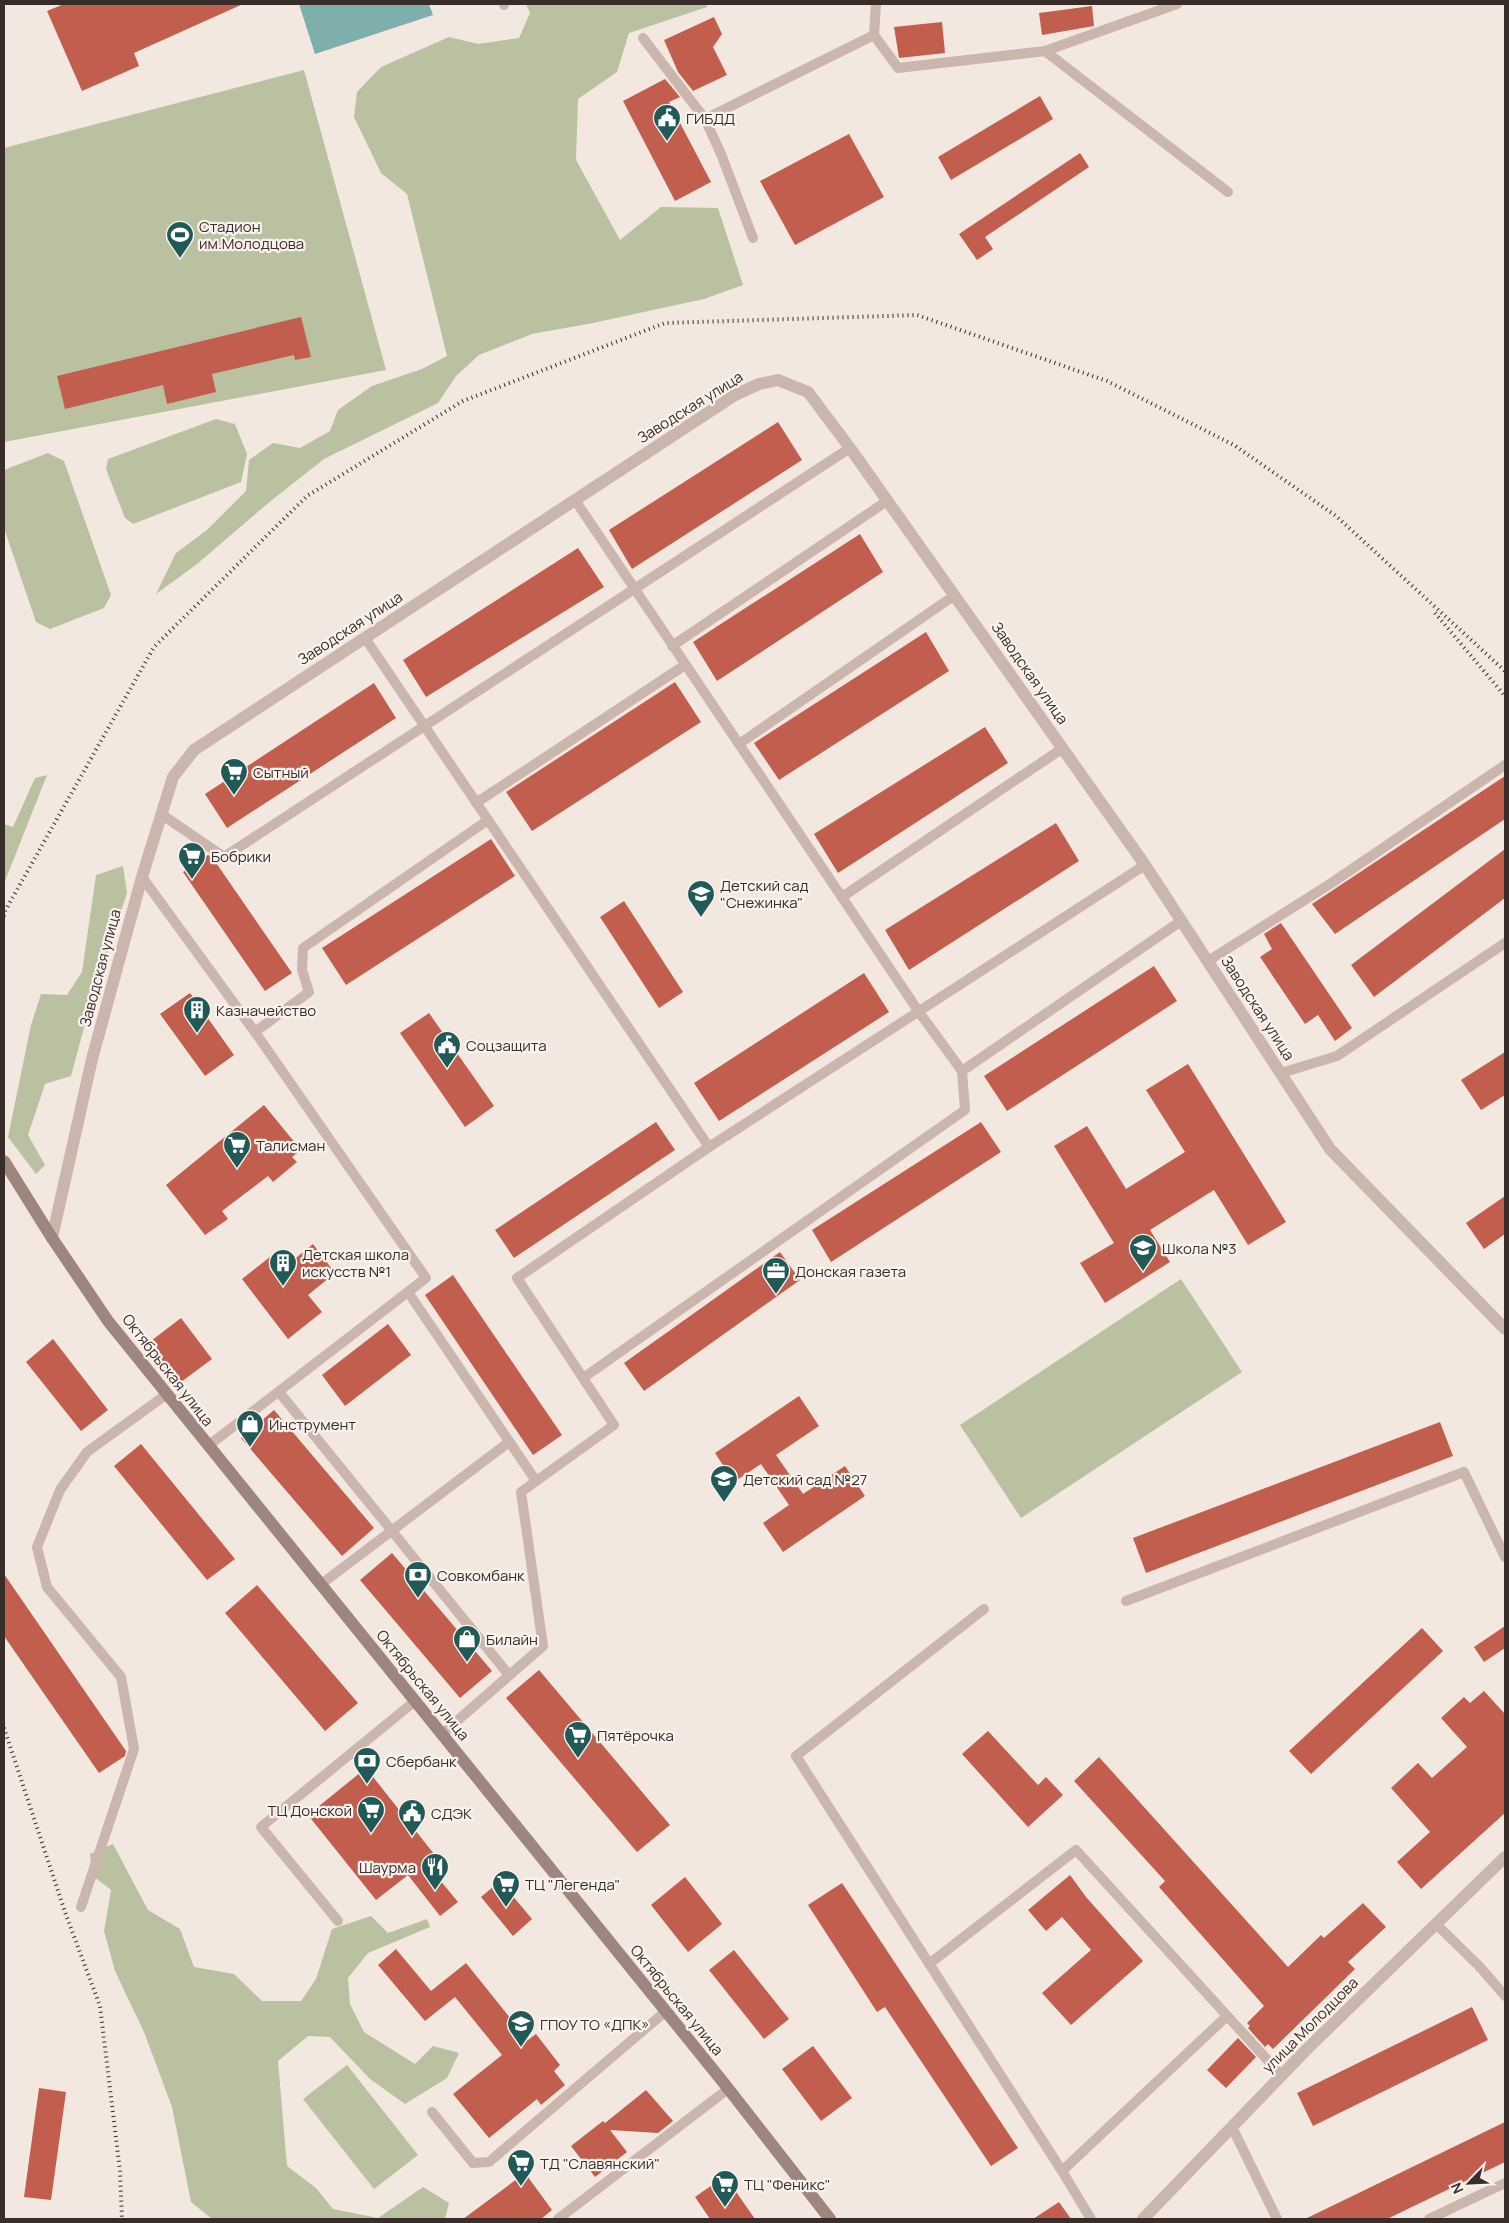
<svg xmlns="http://www.w3.org/2000/svg" width="1509" height="2223" viewBox="0 0 1509 2223" font-family="Manrope,sans-serif">
  <rect width="100%" height="100%" fill="#f2e8e0"/>
  <g fill="#bac1a0">
    <path d="M526 4H706L707 7 629 33 617 72 578 99 576 160 620 240 661 207 718 208 743 285 704 299 593 323 532 334 479 355 456 376 438 403 324 459 267 504 197 564 156 594 176 553 207 530 246 491 249 460 273 443 300 448 330 431 338 410 372 386 422 369 447 356 407 194 381 173 354 117 357 92 381 67 449 37 478 44 519 38 530 13Z"/>
    <path d="M304 70 386 370 4 442V148Z"/>
    <path d="M216 419 235 424 247 454 241 482 133 524 125 518 106 469 108 459Z"/>
    <path d="M48 453 64 461 111 595 104 608 50 629 36 622 4 528V470Z"/>
    <path d="M47 775 5 881 4 885V824L13 827 35 778Z"/>
    <path d="M123 866 127 893 92 998 71 1076 45 1084 28 1135 45 1165 36 1174 8 1137 31 1025 41 994 67 995 82 972 96 875Z"/>
    <path d="M1181 1279 1242 1372 1021 1518 960 1425Z"/>
    <path d="M113 1844 148 1910 180 1929 194 1967 234 1974 262 2001H301L316 1979 332 1929 371 1916 388 1933 427 1919 430 1927 368 1953 348 1978 350 2004 364 2032 415 2064 433 2046 459 2053 447 2078 405 2104 370 2079 330 2037 308 2036 278 2061 287 2166 316 2188 333 2209 378 2218 423 2187 449 2203 445 2219H212L191 2202 172 2107 144 2032 115 1971 104 1931 111 1890 92 1875 90 1854Z"/>
    <path d="M347 2065 418 2155 374 2189 303 2099Z"/>
  </g>
  <path fill="#7fafac" d="M299 4H429L433 15 315 54Z"/>
  <g fill="#c25e4e">
    <path d="M64 4H243L134 53 139 66 82 91 47 11Z"/>
    <path d="M1092 6 1094 26 1042 35 1039 13Z"/>
    <path d="M714 17 722 34 713 47 727 75 693 91 678 72 664 40Z"/>
    <path d="M942 22 945 53 899 58 894 27Z"/>
    <path d="M665 79 680 97 669 102 711 182 675 201 623 101Z"/>
    <path d="M1040 96 1053 119 951 180 938 157Z"/>
    <path d="M849 134 884 197 795 245 760 181Z"/>
    <path d="M1080 153 1089 167 985 237 993 249 977 260 959 234Z"/>
    <path d="M301 317 311 357 295 360 294 355 212 374 216 392 167 404 163 385 65 409 57 376Z"/>
    <path d="M778 422 802 460 632 569 609 530Z"/>
    <path d="M860 534 883 572 717 681 693 642Z"/>
    <path d="M578 548 604 587 426 697 403 660Z"/>
    <path d="M926 632 949 671 779 780 754 743Z"/>
    <path d="M675 682 701 722 532 831 506 792Z"/>
    <path d="M374 683 396 718 227 828 205 794Z"/>
    <path d="M985 727 1008 763 838 873 814 834Z"/>
    <path d="M1505 776V819L1335 934 1312 904Z"/>
    <path d="M1056 823 1079 861 909 970 885 930Z"/>
    <path d="M491 839 515 876 346 985 322 948Z"/>
    <path d="M1505 849V898L1374 997 1351 965Z"/>
    <path d="M208 855 212 857 292 973 265 991 183 872Z"/>
    <path d="M624 901 683 992 659 1008 600 917Z"/>
    <path d="M1281 923 1352 1028 1335 1041 1318 1015 1305 1024 1260 957 1272 949 1264 934Z"/>
    <path d="M1154 966 1177 1001 1007 1111 984 1076Z"/>
    <path d="M864 973 889 1012 719 1121 694 1083Z"/>
    <path d="M190 993 234 1055 205 1076 160 1014Z"/>
    <path d="M429 1013 494 1106 465 1127 400 1033Z"/>
    <path d="M1505 1052V1095L1481 1110 1461 1080Z"/>
    <path d="M1188 1064 1286 1222 1248 1245 1214 1190 1150 1230 1170 1262 1105 1303 1080 1263 1114 1243 1054 1146 1087 1126 1126 1189 1185 1152 1146 1090Z"/>
    <path d="M264 1105 301 1150 292 1157 297 1162 273 1182 268 1176 222 1211 228 1219 205 1235 166 1185Z"/>
    <path d="M656 1122 675 1150 514 1258 495 1230Z"/>
    <path d="M981 1122 1001 1152 831 1262 812 1230Z"/>
    <path d="M1505 1196V1234L1484 1249 1466 1223Z"/>
    <path d="M313 1244 335 1273 308 1295 322 1312 288 1339 242 1279 275 1253 286 1266Z"/>
    <path d="M780 1252 800 1280 644 1391 624 1363Z"/>
    <path d="M453 1275 562 1435 533 1455 425 1295Z"/>
    <path d="M181 1318 212 1359 177 1385 147 1344Z"/>
    <path d="M388 1324 411 1355 345 1406 322 1375Z"/>
    <path d="M53 1339 108 1410 81 1431 26 1362Z"/>
    <path d="M799 1396 819 1426 776 1455 803 1494 845 1466 865 1496 783 1552 763 1523 789 1505 761 1464 734 1482 715 1453Z"/>
    <path d="M274 1410 374 1528 342 1556 241 1438Z"/>
    <path d="M1440 1422 1453 1456 1146 1573 1133 1538Z"/>
    <path d="M141 1444 235 1559 207 1580 114 1466Z"/>
    <path d="M392 1553 492 1671 460 1698 360 1580Z"/>
    <path d="M4 1574 126 1751 125 1756 99 1773 4 1636Z"/>
    <path d="M257 1585 358 1703 325 1731 225 1613Z"/>
    <path d="M1505 1626V1648L1484 1662 1474 1647Z"/>
    <path d="M1422 1628 1443 1651 1311 1774 1289 1751Z"/>
    <path d="M539 1670 670 1825 637 1852 506 1698Z"/>
    <path d="M1484 1691 1505 1714V1813L1421 1889 1397 1862 1430 1832 1391 1788 1418 1763 1432 1778 1467 1747 1441 1718 1464 1697 1470 1703Z"/>
    <path d="M988 1731 1038 1785 1046 1777 1063 1795 1028 1827 962 1754Z"/>
    <path d="M1099 1757 1288 1967 1321 1935 1324 1938 1363 1903 1386 1927 1348 1962 1355 1969 1273 2049 1268 2044 1265 2047 1248 2028 1250 2026 1247 2023 1264 2006 1159 1887 1165 1881 1074 1781Z"/>
    <path d="M366 1768 434 1854 425 1862 458 1902 440 1916 408 1875 376 1900 308 1815Z"/>
    <path d="M1070 1875 1086 1897 1143 1961 1071 2025 1042 1993 1091 1950 1062 1917 1046 1931 1028 1910Z"/>
    <path d="M685 1877 722 1924 688 1952 651 1905Z"/>
    <path d="M500 1881 532 1919 513 1936 481 1897Z"/>
    <path d="M842 1883 1018 2148 991 2166 885 2007 877 2012 808 1905Z"/>
    <path d="M396 1949 431 1991 466 1963 528 2040 536 2034 560 2065 554 2071 565 2085 541 2105 537 2099 489 2138 453 2094 502 2055 455 1997 425 2021 378 1965Z"/>
    <path d="M734 1950 789 2019 764 2039 709 1970Z"/>
    <path d="M1472 2007 1488 2040 1313 2126 1297 2093Z"/>
    <path d="M1238 2038 1256 2057 1226 2088 1207 2070Z"/>
    <path d="M813 2046 852 2098 821 2121 782 2069Z"/>
    <path d="M39 2088 66 2092 51 2200 24 2197Z"/>
    <path d="M646 2090 673 2121 658 2133 610 2130 627 2152 595 2177 571 2146 603 2121 605 2123Z"/>
    <path d="M1505 2122V2162L1387 2219H1305Z"/>
    <path d="M525 2173 552 2210 541 2219H463Z"/>
    <path d="M725 2176 755 2219H710L695 2197Z"/>
    <path d="M1059 2202 1071 2219H1033Z"/>
  </g>
  <g fill="none" stroke-linecap="round" stroke-linejoin="round">
    <g stroke="#cab6ac" stroke-width="10">
      <path d="M504 4V5"/>
      <path d="M876 4 874 35 898 68 1045 51 1177 4"/>
      <path d="M643 38 705 119 721 154 753 238"/>
      <path d="M1045 51 1228 192"/>
      <path d="M705 119 874 35"/>
      <path d="M575 500 919 1012 962 1071 1181 921"/>
      <path d="M365 638 709 1147"/>
      <path d="M672 646 887 501"/>
      <path d="M739 744 955 595"/>
      <path d="M476 803 685 665"/>
      <path d="M161 814 224 857 850 448"/>
      <path d="M142 877 255 1032 426 1278 208 1446"/>
      <path d="M842 897 1063 748"/>
      <path d="M1208 961 1330 884 1505 765"/>
      <path d="M255 1032 309 992 302 970 303 948 488 820"/>
      <path d="M1281 1073 1337 1056 1505 943"/>
      <path d="M408 1292 536 1481"/>
      <path d="M583 1378 965 1110 962 1071"/>
      <path d="M279 1392 509 1675"/>
      <path d="M320 1585 509 1442"/>
      <path d="M1126 1601 1464 1472 1505 1557"/>
      <path d="M984 1609 796 1756 1062 2171"/>
      <path d="M442 1734 543 1646 521 1492 614 1425 517 1278 709 1147 1145 865"/>
      <path d="M81 1907 134 1749 121 1677 47 1587 37 1547 60 1490 87 1452 167 1394"/>
      <path d="M338 1921 261 1827 415 1701"/>
      <path d="M1436 1924 1480 1967 1505 1996"/>
      <path d="M929 1964 1076 1850 1282 2076"/>
      <path d="M432 2112 473 2163 489 2162 666 2011"/>
      <path d="M1232 2127 1277 2219"/>
      <path d="M558 2219 728 2089"/>
      <path d="M1091 2219 1062 2171 1227 2016"/>
      <path d="M1429 2219 1505 2183"/>
    </g>
    <g stroke="#cab6ac" stroke-width="12">
      <path d="M52 1238 92 1059 142 877 173 777 194 750 735 395 759 384 778 380 808 392 850 448 1145 865 1330 1149 1505 1329"/>
      <path d="M1143 2219 1308 2048 1505 1857"/>
    </g>
    <path stroke="#9e857d" stroke-width="12" d="M4 1161 52 1238 108 1321 723 2082 830 2219"/>
    <g stroke="#392d2a" stroke-width="4" stroke-dasharray="1 4" stroke-linecap="butt">
      <path d="M1435 613 1505 696"/>
      <path d="M4 916 5 911 154 647 307 496 463 401 665 323 917 315 1107 381 1234 445 1336 516 1505 671"/>
      <path d="M4 1728 66 1915 100 2006 120 2171 122 2219"/>
    </g>
  </g>
  <defs>
    <symbol id="civic-pin" viewBox="-11 -11 22 30"><path d="M0 17L-7.5 6A9.5 9.5 0 1 1 7.5 6Z" fill="#215957" stroke="#faf2ec"/><path d="M-.6-6.5H3V-4.5H.6V-3L4-1V1h2V6H-6V1h2V-1L-.6-3ZM-1.2 2.5V6h2.4V2.5Z" fill="#fff"/></symbol>
    <symbol id="stadium-pin" viewBox="-11 -11 22 30"><path d="M0 17L-7.5 6A9.5 9.5 0 1 1 7.5 6Z" fill="#215957" stroke="#faf2ec"/><path d="M0-5a6.5 5 0 1 0 0 10a6.5 5 0 1 0 0-10ZM-3.5-1.8h7v3.6h-7Z" fill="#fff"/></symbol>
    <symbol id="supermarket-pin" viewBox="-11 -11 22 30"><path d="M0 17L-7.5 6A9.5 9.5 0 1 1 7.5 6Z" fill="#215957" stroke="#faf2ec"/><path d="M-6-5.5h2.5l.6 2H6L4.5 2H-2.5L-4.4-4H-6ZM-1.5 3.2a1.3 1.3 0 1 0 .1 0ZM3 3.2a1.3 1.3 0 1 0 .1 0Z" fill="#fff"/></symbol>
    <symbol id="school-pin" viewBox="-11 -11 22 30"><path d="M0 17L-7.5 6A9.5 9.5 0 1 1 7.5 6Z" fill="#215957" stroke="#faf2ec"/><path d="M0-5L7-2L0 1L-7-2ZM-4 1L0 2.5L4 1V4Q0 6-4 4Z" fill="#fff"/></symbol>
    <symbol id="building-pin" viewBox="-11 -11 22 30"><path d="M0 17L-7.5 6A9.5 9.5 0 1 1 7.5 6Z" fill="#215957" stroke="#faf2ec"/><path d="M-4-6H4V6H1V3H-1V6H-4ZM-2.5-4.3h1.7v1.8h-1.7ZM.8-4.3h1.7v1.8H.8ZM-2.5-1h1.7V.8h-1.7ZM.8-1h1.7V.8H.8Z" fill="#fff"/></symbol>
    <symbol id="office-pin" viewBox="-11 -11 22 30"><path d="M0 17L-7.5 6A9.5 9.5 0 1 1 7.5 6Z" fill="#215957" stroke="#faf2ec"/><path d="M-6-3h4V-5.5h4V-3h4V5H-6ZM-1-4.5V-3h2v-1.5ZM-6 0V1H6V0Z" fill="#fff"/></symbol>
    <symbol id="shop-pin" viewBox="-11 -11 22 30"><path d="M0 17L-7.5 6A9.5 9.5 0 1 1 7.5 6Z" fill="#215957" stroke="#faf2ec"/><path d="M-5-2.5h2.3a2.7 3.5 0 0 1 5.4 0H5L5.5 6h-11ZM-1.5-2.5h3a1.5 2.3 0 0 0-3 0Z" fill="#fff"/></symbol>
    <symbol id="bank-pin" viewBox="-11 -11 22 30"><path d="M0 17L-7.5 6A9.5 9.5 0 1 1 7.5 6Z" fill="#215957" stroke="#faf2ec"/><path d="M-6-4H6V4H-6ZM0-2.3a2.3 2.3 0 1 0 0 4.6a2.3 2.3 0 1 0 0-4.6Z" fill="#fff"/></symbol>
    <symbol id="restaurant-pin" viewBox="-11 -11 22 30"><path d="M0 17L-7.5 6A9.5 9.5 0 1 1 7.5 6Z" fill="#215957" stroke="#faf2ec"/><path d="M-5-6h1v4h1v-4h1v4h1v-4h1v5L-1.5 .5V6h-2V.5L-5-1ZM5-6V6H3V1.5H1.5Q1.5-4 5-6Z" fill="#fff"/></symbol>
    <symbol id="university-pin" viewBox="-11 -11 22 30"><path d="M0 17L-7.5 6A9.5 9.5 0 1 1 7.5 6Z" fill="#215957" stroke="#faf2ec"/><path d="M0-5L7-2L0 1L-7-2ZM-4 1L0 2.5L4 1V4Q0 6-4 4Z" fill="#fff"/></symbol>
  </defs>
  <g fill-rule="evenodd">
    <use href="#civic-pin" x="651" y="102" width="32" height="43"/>
    <use href="#stadium-pin" x="164" y="219" width="32" height="43"/>
    <use href="#supermarket-pin" x="218" y="756" width="32" height="43"/>
    <use href="#supermarket-pin" x="176" y="840" width="32" height="43"/>
    <use href="#school-pin" x="685" y="878" width="32" height="43"/>
    <use href="#building-pin" x="181" y="994" width="32" height="43"/>
    <use href="#civic-pin" x="431" y="1029" width="32" height="43"/>
    <use href="#supermarket-pin" x="221" y="1129" width="32" height="43"/>
    <use href="#school-pin" x="1127" y="1232" width="32" height="43"/>
    <use href="#building-pin" x="267" y="1247" width="32" height="43"/>
    <use href="#office-pin" x="760" y="1255" width="32" height="43"/>
    <use href="#shop-pin" x="234" y="1408" width="32" height="43"/>
    <use href="#school-pin" x="708" y="1463" width="32" height="43"/>
    <use href="#bank-pin" x="402" y="1559" width="32" height="43"/>
    <use href="#shop-pin" x="451" y="1623" width="32" height="43"/>
    <use href="#supermarket-pin" x="562" y="1719" width="32" height="43"/>
    <use href="#bank-pin" x="351" y="1745" width="32" height="43"/>
    <use href="#supermarket-pin" x="355" y="1794" width="32" height="43"/>
    <use href="#civic-pin" x="396" y="1797" width="32" height="43"/>
    <use href="#restaurant-pin" x="419" y="1851" width="32" height="43"/>
    <use href="#supermarket-pin" x="490" y="1868" width="32" height="43"/>
    <use href="#university-pin" x="505" y="2008" width="32" height="43"/>
    <use href="#supermarket-pin" x="505" y="2147" width="32" height="43"/>
    <use href="#supermarket-pin" x="709" y="2168" width="32" height="43"/>
  </g>
  <g text-anchor="middle" dominant-baseline="central" stroke-width="4.5" stroke-linejoin="round" paint-order="stroke">
    <g font-size="15" fill="#392d2a" stroke="#faf2ec" text-anchor="start">
      <text x="686" y="118">ГИБДД</text>
      <text x="199" y="226">Стадион<tspan x="199" dy="17">им.Молодцова</tspan></text>
      <text x="253" y="772">Сытный</text>
      <text x="211" y="856">Бобрики</text>
      <text x="720" y="885">Детский сад<tspan x="720" dy="17">"Снежинка"</tspan></text>
      <text x="216" y="1010">Казначейство</text>
      <text x="466" y="1045">Соцзащита</text>
      <text x="256" y="1145">Талисман</text>
      <text x="1162" y="1248">Школа №3</text>
      <text x="302" y="1254">Детская школа<tspan x="302" dy="17">искусств №1</tspan></text>
      <text x="795" y="1271">Донская газета</text>
      <text x="269" y="1424">Инструмент</text>
      <text x="743" y="1479">Детский сад №27</text>
      <text x="437" y="1575">Совкомбанк</text>
      <text x="486" y="1639">Билайн</text>
      <text x="597" y="1735">Пятёрочка</text>
      <text x="386" y="1761">Сбербанк</text>
      <text x="352" y="1810" text-anchor="end">ТЦ Донской</text>
      <text x="431" y="1813">СДЭК</text>
      <text x="416" y="1867" text-anchor="end">Шаурма</text>
      <text x="525" y="1884">ТЦ "Легенда"</text>
      <text x="540" y="2024">ГПОУ ТО «ДПК»</text>
      <text x="540" y="2163">ТД "Славянский"</text>
      <text x="744" y="2184">ТЦ "Феникс"</text>
    </g>
    <g font-size="15" fill="#392d2a" stroke="#faf2ec">
      <text transform="translate(690 407) rotate(-32)">Заводская улица</text>
      <text transform="translate(350 628) rotate(-33)">Заводская улица</text>
      <text transform="translate(1030 673) rotate(55)">Заводская улица</text>
      <text transform="translate(100 968) rotate(-75)">Заводская улица</text>
      <text transform="translate(1258 1008) rotate(57)">Заводская улица</text>
      <text transform="translate(168 1370) rotate(52)">Октябрьская улица</text>
      <text transform="translate(423 1685) rotate(51)">Октябрьская улица</text>
      <text transform="translate(677 2000) rotate(51)">Октябрьская улица</text>
      <text transform="translate(1310 2025) rotate(-45)">улица Молодцова</text>
    </g>
  </g>
  <rect width="1509" height="2223" fill="none" stroke="#392d2a" stroke-width="10"/>
  <g transform="translate(1469 2183) rotate(246)" stroke="#faf2ec" stroke-width="4" paint-order="stroke">
  <path d="M0-4L9 19L0 12L-9 19Z" fill="#392d2a"/>
  <text y="-8" font-size="14" font-weight="bold" text-anchor="middle" fill="#392d2a">N</text>
  </g>
</svg>
